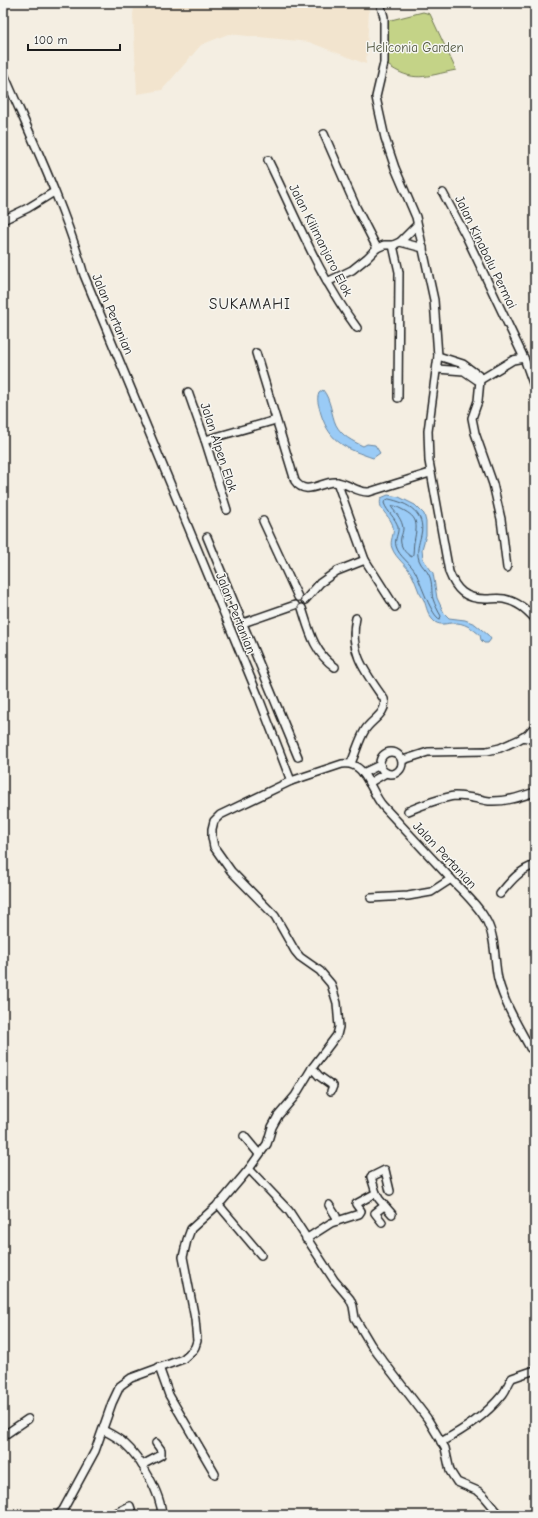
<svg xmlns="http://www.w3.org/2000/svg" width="538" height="1518" viewBox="0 0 538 1518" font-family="'Comic Neue',sans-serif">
  <rect width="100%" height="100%" fill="#f4eee2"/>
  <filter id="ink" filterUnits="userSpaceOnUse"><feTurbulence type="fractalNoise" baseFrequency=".025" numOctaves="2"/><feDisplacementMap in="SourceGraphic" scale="8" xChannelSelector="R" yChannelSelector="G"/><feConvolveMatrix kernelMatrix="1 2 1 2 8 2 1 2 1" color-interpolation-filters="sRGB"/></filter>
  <g filter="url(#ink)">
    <path fill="#f2e4ce" d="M135 3H366L369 11 366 64 309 42 228 34 201 45 162 90 137 94 133 14Z"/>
    <path fill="#c4d387" stroke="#707852" d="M423 12 430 14 456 70C425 76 414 84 386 64L387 21Z"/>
    <g fill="#9acbf6" stroke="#68859f">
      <path d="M323 390C331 400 331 414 336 425 342 436 352 441 363 446L367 444 375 445 380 453 373 458C347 449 330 443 321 414 319 406 316 400 319 393Z"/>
      <path d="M388 495 399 497 415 505 424 514 426 522V535L422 549 423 559 433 573 437 598 444 613 449 618 465 620 475 624 488 635 491 639 488 643H484L481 640 480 635C473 629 464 622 453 623 447 623 441 626 435 622 429 617 427 610 425 603 424 599 421 596 419 592 417 587 415 581 412 575 407 565 396 559 392 548 389 541 395 534 393 527 391 515 377 511 381 498Z"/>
    </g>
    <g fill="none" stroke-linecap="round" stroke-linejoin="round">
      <g stroke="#4e6273" stroke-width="1">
        <path d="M389 499C408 503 426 513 421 535 419 544 416 551 419 560 421 566 427 570 429 575 433 583 431 592 433 599 435 605 438 611 441 616L440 619C432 617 420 582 416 573 411 563 399 557 396 546 394 539 399 534 398 527 396 518 387 512 384 503L385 501Z"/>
        <path d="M393 506H395C416 516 419 519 414 542 413 547 414 553 412 557 405 554 399 545 401 537 402 534 403 531 403 528 402 520 397 514 392 508Z"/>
      </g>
      <defs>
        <g id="street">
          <path d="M380 3 384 17V63L376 97 377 102 385 138 395 168 416 217 434 300 438 356 428 431 429 461 449 572C456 590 465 599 486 599 492 599 498 598 504 599 518 602 526 609 535 619"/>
          <path d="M3 72C32 139 64 205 84 275L259 698 291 781"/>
          <path d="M324 134 356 207 377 248"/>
          <path d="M268 160C296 217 319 277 357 328"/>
          <path d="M443 193 466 236 524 358 535 389"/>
          <path d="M3 220 28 208 54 192"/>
          <path d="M400 242 423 248"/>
          <path d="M393 245 399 272 398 398"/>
          <path d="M327 282 352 270 367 258 377 248 384 245H393L400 242 417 225"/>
          <path d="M256 353 295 481C306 497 321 481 336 482 348 483 357 493 369 492L430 473"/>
          <path d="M438 356 463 364 482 378"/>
          <path d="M437 369 464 371 477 380"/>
          <path d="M188 392 205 440 227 510"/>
          <path d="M205 440 276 420"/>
          <path d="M337 482 365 560 395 607"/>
          <path d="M263 521 298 597"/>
          <path d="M207 537 298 757"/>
          <path d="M507 568 501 519 493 484 475 433 472 418 478 401 480 380 513 360 524 358"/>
          <path d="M305 600 320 583 337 571 365 560"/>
          <path d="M302 608C309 630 314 653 335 667"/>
          <path d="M243 623 295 605"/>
          <path d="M523 737 531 739 535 744"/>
          <circle cx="391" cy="763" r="11"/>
          <path d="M403 760 428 752 487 751 500 748 518 740 527 735 535 726"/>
          <path d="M351 763C356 752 359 740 365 730 371 720 388 713 384 699 366 673 348 652 356 618"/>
          <path d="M363 773 380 765"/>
          <path d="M369 783 386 773"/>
          <path d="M408 811C423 805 439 798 455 796 467 796 478 799 489 801 506 802 520 797 535 792"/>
          <path d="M500 894C510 882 519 870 535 865"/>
          <path d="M371 898 408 896 431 892 451 879"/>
          <path d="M312 1068 319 1076 333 1086 331 1091"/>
          <path d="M244 1136 259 1154"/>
          <path d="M249 1169 289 1211 334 1280 350 1299 353 1306 355 1318 371 1345 427 1418 445 1448 450 1471 457 1482 478 1491 484 1496 500 1515"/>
          <path d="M376 1193 379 1199 392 1214"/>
          <path d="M218 1204 261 1255"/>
          <path d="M329 1205 336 1216 337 1221"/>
          <path d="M382 1222 375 1213 384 1206"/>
          <path d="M306 1239 331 1223 359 1214 361 1211 356 1204 376 1193 371 1177 385 1170 390 1191"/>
          <path d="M159 1367 169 1395 215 1474"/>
          <path d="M103 1430C111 1434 119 1438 125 1444 140 1457 161 1494 162 1515"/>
          <path d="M3 1436 28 1419"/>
          <path d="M441 1442C465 1429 485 1416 503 1394 507 1389 508 1383 512 1378L535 1370"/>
          <path d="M142 1465 161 1455V1450L156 1443"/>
          <path d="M58 1515 63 1510 95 1451 112 1403 120 1386 131 1378 183 1359 193 1350 195 1347 197 1341 195 1319 183 1257 187 1240 191 1229 222 1201 249 1169 267 1144 272 1127 278 1116 295 1096 312 1068 337 1035 339 1027 337 1003 331 984 320 971 300 957 295 951 275 916 231 871 214 847 212 837V829L214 821 220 815 291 781 342 764C366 760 370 792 383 806 406 831 429 855 452 880 464 893 479 906 487 922 496 939 494 960 498 979 504 1003 518 1026 530 1048L535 1051"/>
          <path d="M112 1515 130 1506 133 1515"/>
        </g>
      </defs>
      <use href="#street" stroke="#1c1c1c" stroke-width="10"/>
      <use href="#street" stroke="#f6f6f2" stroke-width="7"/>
    </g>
  </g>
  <g text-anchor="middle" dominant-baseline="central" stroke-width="3" stroke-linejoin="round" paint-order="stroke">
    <g font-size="13" fill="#4e533c" stroke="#f6f6f2">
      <text x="415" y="47">Heliconia Garden</text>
    </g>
    <g font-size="13" fill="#1c1c1c" stroke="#f6f6f2">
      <text transform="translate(321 240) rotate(63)">Jalan Kilimanjaro Elok</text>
      <text transform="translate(486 252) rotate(64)">Jalan Kinabalu Permai</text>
      <text transform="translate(113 314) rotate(67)">Jalan Pertanian</text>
      <text transform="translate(219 447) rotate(72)">Jalan Alpen Elok</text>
      <text transform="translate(236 613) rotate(68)">Jalan Pertanian</text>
      <text transform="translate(445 855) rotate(47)">Jalan Pertanian</text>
    </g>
    <g font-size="15" letter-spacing="1" fill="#1c1c1c" stroke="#f6f6f2">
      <text x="250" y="304">SUKAMAHI</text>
    </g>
  </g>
  <rect width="538" height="1518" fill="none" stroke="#f6f6f2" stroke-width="16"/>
  <rect x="8" y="8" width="522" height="1502" fill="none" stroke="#1c1c1c" stroke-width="1.5" filter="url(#ink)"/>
  <path d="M28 44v6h92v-6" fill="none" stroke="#1c1c1c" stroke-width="2"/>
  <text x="34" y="44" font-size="12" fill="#1c1c1c" stroke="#f6f6f2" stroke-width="3" paint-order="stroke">100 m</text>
</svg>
